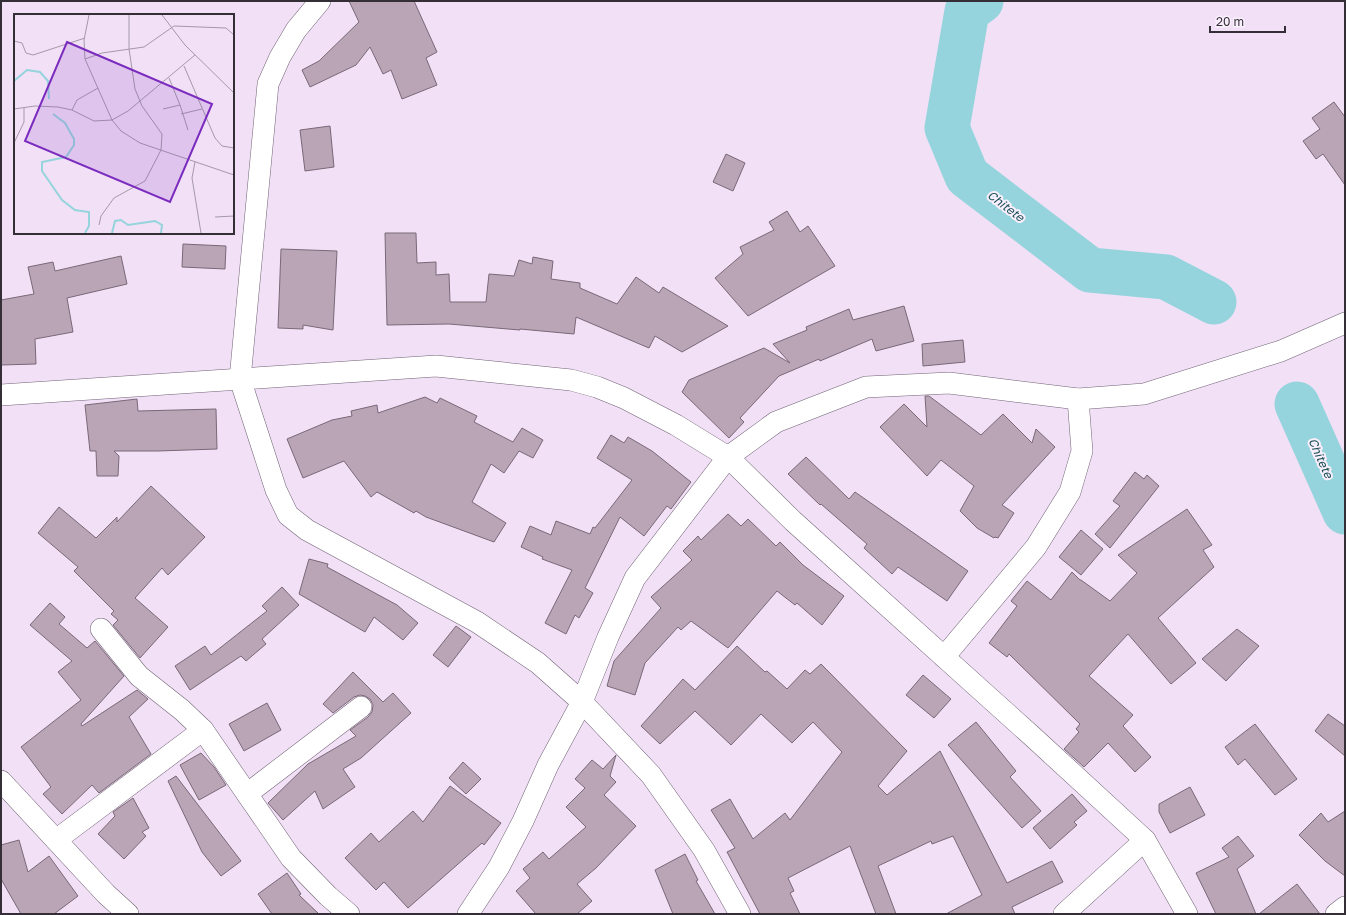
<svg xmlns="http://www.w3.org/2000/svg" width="1346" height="915" viewBox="0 0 1346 915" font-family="'Golos Text',sans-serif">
  <rect width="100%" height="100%" fill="#f1e0f6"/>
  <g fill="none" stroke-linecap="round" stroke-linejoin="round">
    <g stroke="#96d4dd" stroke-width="45">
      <path d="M981 1 967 11 947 128 967 176 1090 270 1166 277 1214 302"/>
      <path d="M1297 404 1345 512"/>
    </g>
  </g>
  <g fill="#b9a5b6" stroke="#7a6878">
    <path d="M349 1H414L437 52 426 58 437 85 402 99 391 70 383 74 370 47 356 65 310 87 302 70 319 61 359 22Z"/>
    <path d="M1334 102 1345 117V185L1323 154 1316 159 1303 141 1320 129 1312 118Z"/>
    <path d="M330 126 334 167 305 171 300 130Z"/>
    <path d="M726 154 745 163 733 191 713 182Z"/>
    <path d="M787 211 800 232 808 226 835 266 748 316 715 278 743 254 740 247 774 230 769 222Z"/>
    <path d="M385 233H416L417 263 436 262V275L449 274 450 302H486L489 274 514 276 519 260 532 264 533 257 553 261 551 279 580 283V288L617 304 636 277 659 293 663 287 728 326 682 352 655 336 649 348 576 317 574 334 520 329V330L449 324 387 325Z"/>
    <path d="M183 244 226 246 225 269 182 267Z"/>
    <path d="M281 249 337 251 333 330 303 325V329L278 328Z"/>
    <path d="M121 256 127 284 67 298 73 332 35 339 36 364 1 365V300L34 294 28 267 53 262 55 271Z"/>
    <path d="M904 306 914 341 876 351 872 339 820 361 819 359 779 376 740 418 744 422 729 438 682 392 689 380 764 348 790 363 773 344 807 330 806 327 849 309 853 320Z"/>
    <path d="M963 340 965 362 923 366 922 344Z"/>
    <path d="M925 396H929L981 435 1003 414 1032 443 1036 429 1055 447 1002 505 1014 513 998 538 995 537 994 538 977 528 960 511 974 486 941 460 927 476 880 427 904 404 927 427Z"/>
    <path d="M425 397 437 403 440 398 477 416 474 422 513 442 522 428 543 440 533 458 519 451 504 473 491 464 472 502 506 523 494 542 426 517 416 511 414 513 377 492 371 497 344 461 303 478 287 439 332 420 352 416 351 411 377 405 378 413Z"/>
    <path d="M137 399 138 411 216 409 217 449 158 451H114L119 456 118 476H97L96 451H90L85 405Z"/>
    <path d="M611 435 624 443 628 437 652 451 691 482 671 509 667 506 644 536 620 517 585 588 593 593 579 618 575 615 566 634 545 623 572 570 542 559 543 557 521 547 530 526 551 535 556 521 590 534 593 527 595 528 632 480 597 458Z"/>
    <path d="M806 457 849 499 855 492 968 571 947 601 898 567 892 574 864 548 867 544 821 504 820 505 788 474Z"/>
    <path d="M1135 472 1144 479 1147 475 1159 486 1110 548 1095 534 1120 506 1113 501Z"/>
    <path d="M151 486 205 537 168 575 162 568 135 598 168 627 140 658 113 625 118 620 111 614 114 611 74 571 78 567 38 533 59 507 96 538 117 517V522Z"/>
    <path d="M1187 509 1212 545 1203 550 1214 567 1158 618 1196 663 1171 684 1128 634 1089 676 1133 715 1123 726 1151 757 1135 772 1108 743 1084 767 1064 749 1079 732 1076 729 1080 724 1009 654 1007 657 989 643 1017 606 1011 601 1027 581 1051 600 1072 572 1080 580H1081L1110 601 1137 573 1118 555Z"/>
    <path d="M728 514 741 526 748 519 776 546 780 542 803 565 844 596 822 625 797 603 795 605 777 591 728 648 691 621 681 630 678 627 645 663 635 695 607 686 614 661 661 608 651 597 692 560 683 551 698 536 701 540Z"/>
    <path d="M1081 530 1103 549 1081 575 1059 557Z"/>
    <path d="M309 559 328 564 327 567 397 605 418 623 403 640 374 617 365 632 299 594Z"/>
    <path d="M282 587 299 605 262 639 266 644 246 661 241 656 190 690 175 666 205 646 211 655 267 611 262 606Z"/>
    <path d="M50 603 65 617 59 624 87 648 95 641 124 676 81 724 82 726 137 690 148 699 129 717 151 754 99 793 92 785 62 814 43 794 51 787 21 747 81 700 58 672 72 661 30 625Z"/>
    <path d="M456 626 471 637 448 667 433 655Z"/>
    <path d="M1237 629 1259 646 1226 681 1202 659Z"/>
    <path d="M737 646 765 672 767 671 787 689 805 670 810 674 821 664 907 751 878 786 887 795 940 751 1007 883 1052 861 1063 882 1012 907 1015 914H946L982 895 953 836 932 844 931 841 878 866 896 914H876L850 846 788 878 794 891 790 893 800 914H760L727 852 735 848 711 810 730 799 753 839 785 813 790 820 842 752 813 722 792 743 761 714 731 745 695 711 660 744 641 726 683 679 695 690Z"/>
    <path d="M353 672 383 702 393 693 411 713 361 758 343 769 355 787 323 809 315 791 283 820 268 803 308 764 356 736 350 730 368 717 372 712 373 705 370 699 365 696 360 695 354 697 333 713 323 704Z"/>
    <path d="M923 675 951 699 934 718 906 695Z"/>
    <path d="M267 703 281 730 244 751 229 724Z"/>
    <path d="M1328 714 1345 726V756L1315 731Z"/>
    <path d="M976 722 1016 771 1010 777 1041 811 1022 828 948 745Z"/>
    <path d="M1255 724 1297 779 1275 795 1245 759 1238 765 1225 747Z"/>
    <path d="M201 753 214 767 226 785 199 800 180 765Z"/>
    <path d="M616 755 610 776 616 782 604 795 636 826 596 868 577 884 592 901 577 914H536L516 891 530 878 523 869 543 852 549 859 586 827 566 807 585 788 575 779 592 760 603 769Z"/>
    <path d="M463 762 481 779 466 794 449 778Z"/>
    <path d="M176 776 241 861 221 876 202 852 168 781Z"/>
    <path d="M450 786 501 823 484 845 482 843 408 908 384 882 376 890 345 858 371 833 379 842 413 811 423 822Z"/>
    <path d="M1190 787 1205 815 1170 833 1159 812V804Z"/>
    <path d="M1072 794 1087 811 1074 822 1077 825 1050 849 1033 828Z"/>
    <path d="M133 798 149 828 142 832 146 836 124 859 98 834 115 816 113 812Z"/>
    <path d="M1345 811V876L1325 861 1299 835 1321 813 1328 822Z"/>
    <path d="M1238 836 1254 856 1237 869 1256 914H1216L1196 873 1229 857 1222 848Z"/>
    <path d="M19 840 28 872 49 856 78 896 54 914H21L1 879V845Z"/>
    <path d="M685 854 698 880 696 881 715 914H673L655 870Z"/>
    <path d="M287 873 301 894 299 895 319 914H272L258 894Z"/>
    <path d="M1297 884 1320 914H1259Z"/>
  </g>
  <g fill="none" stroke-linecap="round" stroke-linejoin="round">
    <defs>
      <g id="minor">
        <path d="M320 1 296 30 280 57 268 84 240 379 276 490 288 515 307 530 477 622 538 663 582 702 651 775 704 850 740 914"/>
        <path d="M1 395 436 366 571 380 597 387 624 398 676 425 728 457 793 521 1033 737 1145 840 1187 914"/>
        <path d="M101 629 139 676 182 710 203 730 247 794"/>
        <path d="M944 657 1036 547 1070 492 1082 451 1078 399"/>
        <path d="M1 781 106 894 128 914"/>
        <path d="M56 840 203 730"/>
        <path d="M349 914 328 896 291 858 247 794 361 707"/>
        <path d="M468 914 499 867 523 821 548 765 582 702 608 637 635 578 728 457 776 422 866 387 949 383 1078 399 1144 394 1281 351 1345 323"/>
        <path d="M1064 914 1145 840"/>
        <path d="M1336 914 1345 907"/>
      </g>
    </defs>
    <use href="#minor" stroke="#716375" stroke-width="22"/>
    <use href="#minor" stroke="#fff" stroke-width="21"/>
  </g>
  <g text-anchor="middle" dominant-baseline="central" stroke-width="4" stroke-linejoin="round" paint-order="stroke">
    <g font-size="12" font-style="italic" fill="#1a5056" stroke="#faf0fd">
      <text transform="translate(1006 206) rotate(37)">Chitete</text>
      <text transform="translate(1321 458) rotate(66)">Chitete</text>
    </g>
  </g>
  <g transform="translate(14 14)">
    <rect width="220" height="220" fill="#f1e0f6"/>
    <path fill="none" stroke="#96d4dd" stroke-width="2" d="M0 67 13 56 26 58 34 67 35 85M39 100 51 109 60 125V131L52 143 28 148V157L48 186 61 196 75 198V212L71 219M98 219 101 207 107 206 114 211 141 207 148 211 147 219"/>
    <path fill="none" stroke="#a599a9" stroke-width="1" d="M75 1 70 26 71 45 98 106 107 117 126 129 220 161M148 1 171 31 220 79M0 27 8 29 12 39 19 41 71 24M71 45 88 39 130 33 160 12 212 14 220 21M170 52 201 124 208 132 220 134M166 91 174 116M0 95 21 92 44 93 58 96 80 107 98 106 114 97 181 41M149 95 166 91 155 64M58 96 63 86 84 74M167 100 188 95M0 129 10 108V94M181 148 178 164 187 219M201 203 220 202M85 211 87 202 100 184 131 167 147 136 148 120 128 92 121 75 115 35V1"/>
    <path fill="#7b2cbf" fill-opacity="0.15" stroke="#7b2cbf" stroke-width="2" d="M53 28 198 90 156 188 11 127Z"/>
    <rect width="220" height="220" fill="none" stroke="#342e36" stroke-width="2"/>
  </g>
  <rect width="1346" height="915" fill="none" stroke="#342e36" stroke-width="4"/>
  <path d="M1210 26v6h75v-6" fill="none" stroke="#342e36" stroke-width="2"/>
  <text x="1216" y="26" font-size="12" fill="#342e36" stroke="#faf0fd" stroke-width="3" paint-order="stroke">20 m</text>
</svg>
